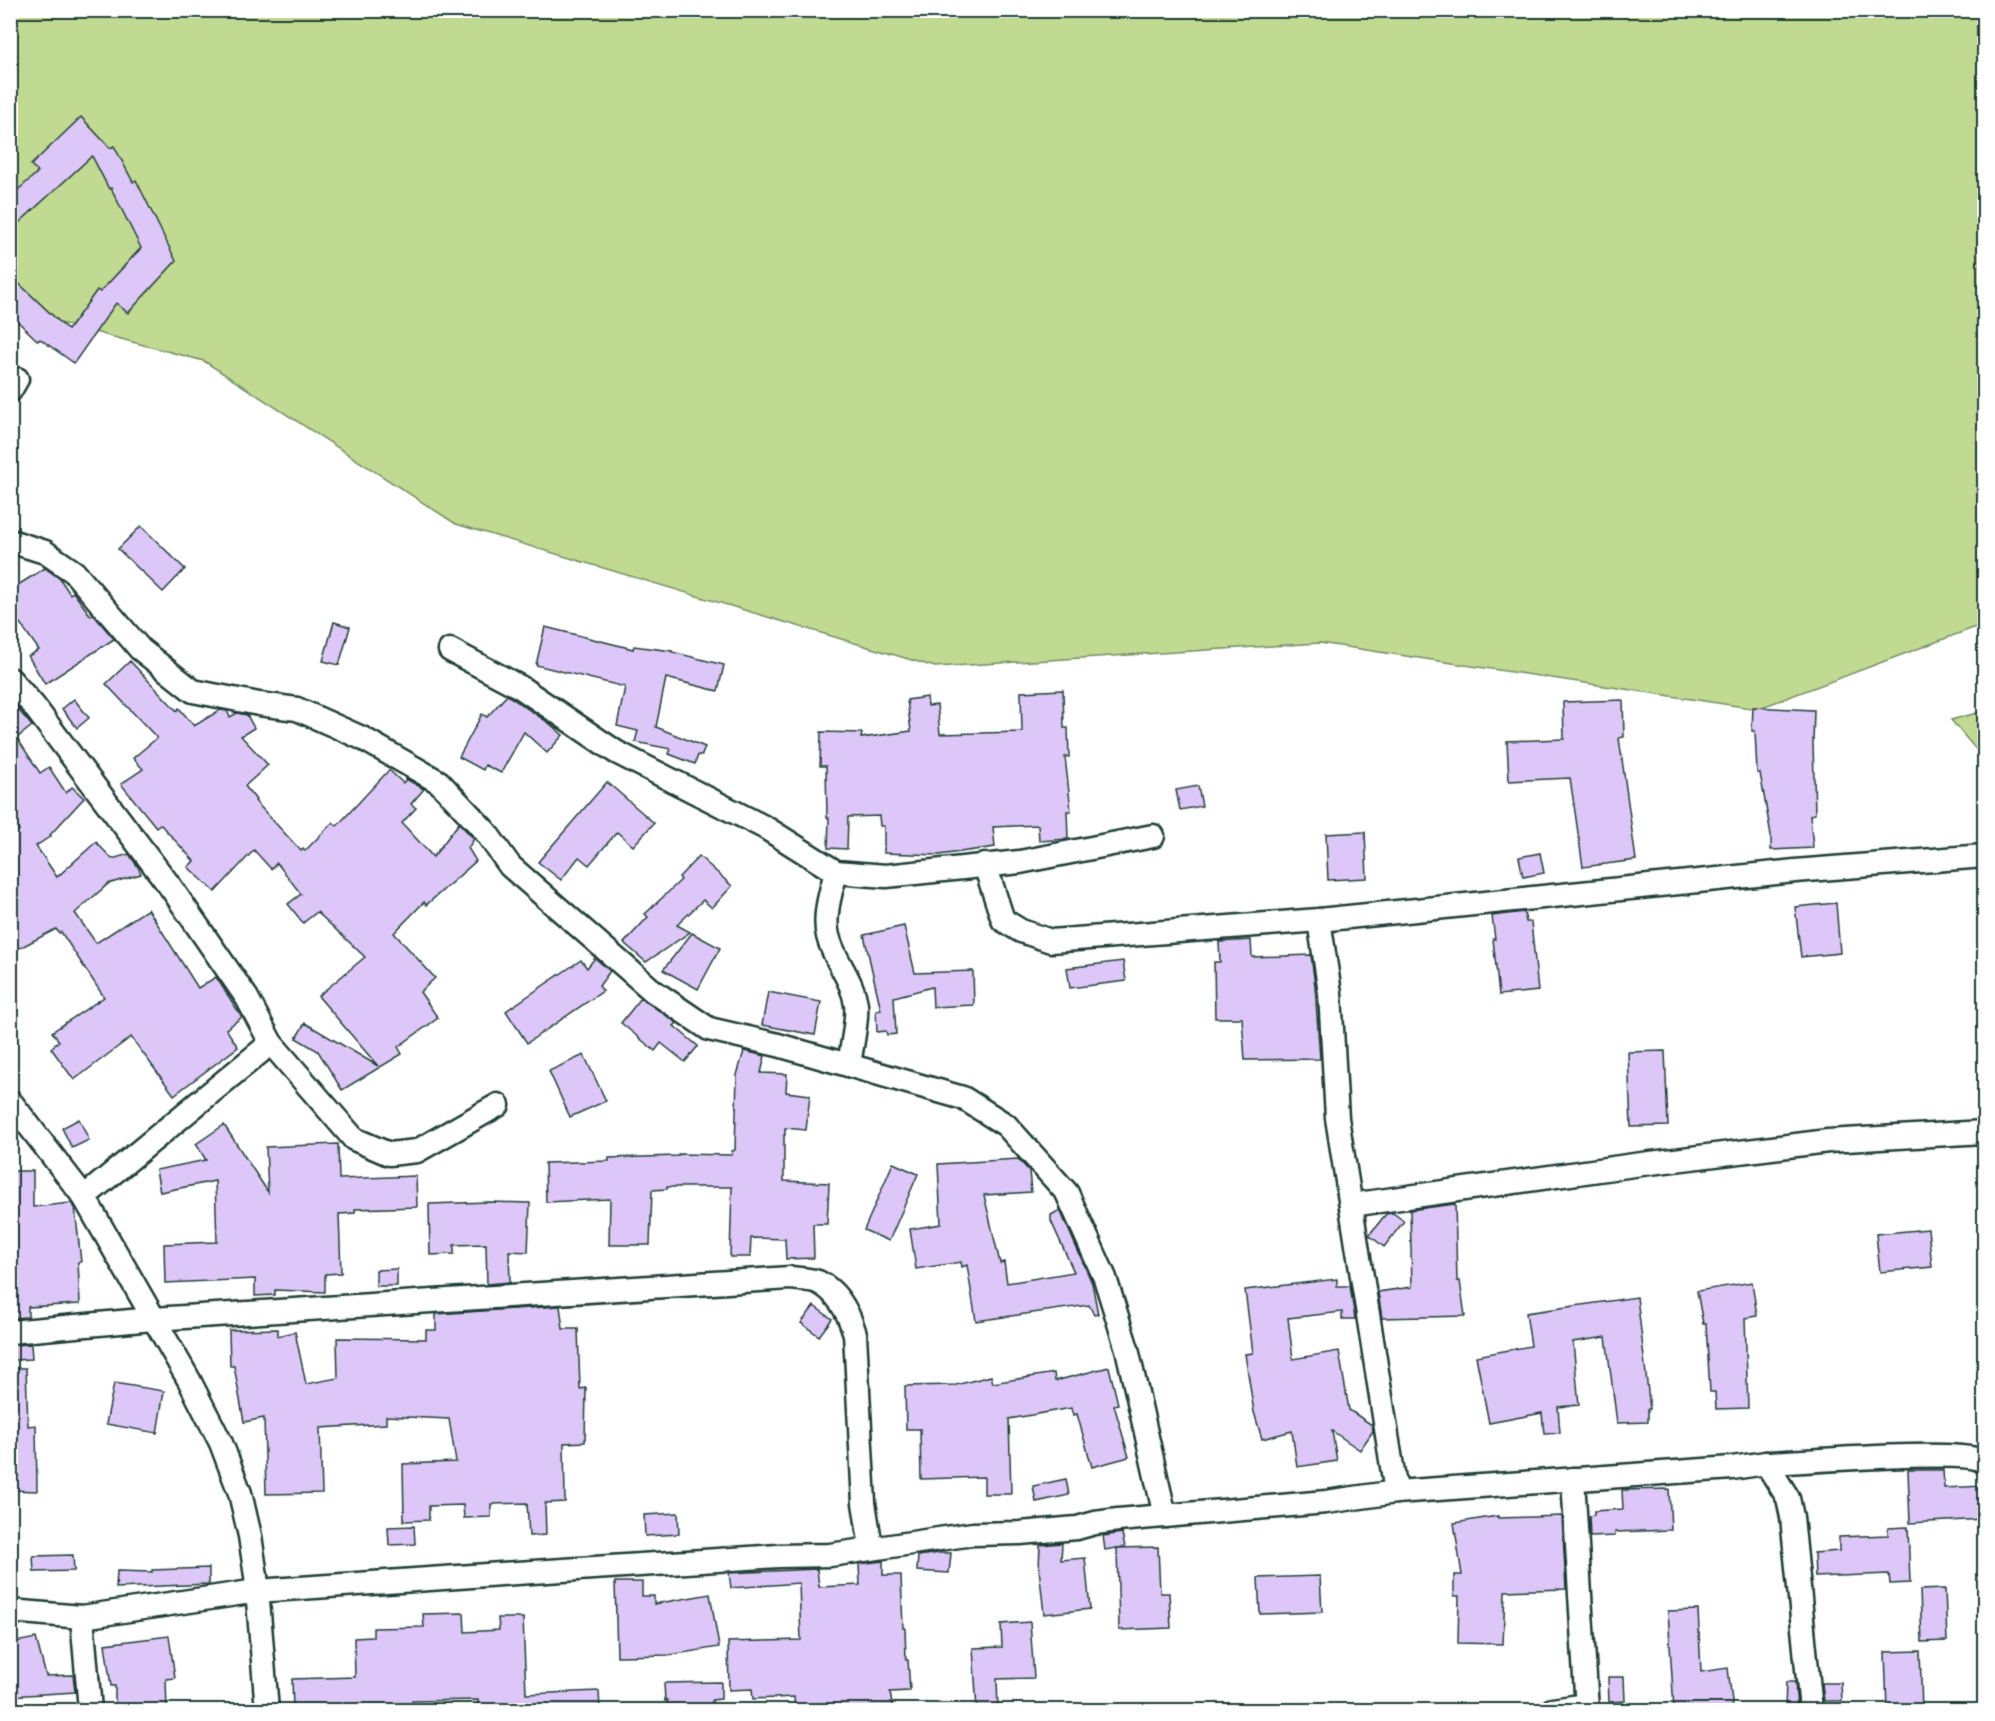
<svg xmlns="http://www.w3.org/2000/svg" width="1995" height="1721" viewBox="0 0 1995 1721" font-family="Delius,sans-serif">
  <rect width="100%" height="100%" fill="#fff"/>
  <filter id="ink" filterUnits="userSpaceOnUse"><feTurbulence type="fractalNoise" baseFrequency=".0167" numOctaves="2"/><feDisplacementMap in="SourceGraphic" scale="12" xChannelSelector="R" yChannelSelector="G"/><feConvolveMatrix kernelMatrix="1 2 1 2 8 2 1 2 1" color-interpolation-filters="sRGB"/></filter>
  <g filter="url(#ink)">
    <g fill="#c1da91" stroke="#708c62" stroke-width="1.5">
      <path d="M11 11H1984V624L1757 709 1320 643 935 667 456 524 204 361 19 312 11 318Z"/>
      <path d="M1984 711V759L1951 720Z"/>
    </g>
    <g fill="#ddc7f8" stroke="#1f3d34" stroke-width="1.5">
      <path d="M81 117 110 148 114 146 133 182 136 180 176 261 128 313 116 303 74 363 40 339 38 341 10 314V275L68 330 97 290 100 292 141 248 111 188 109 189 92 156 10 231V197L38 172 31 165Z"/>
      <path d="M141 526 185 569 163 592 118 549Z"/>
      <path d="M45 568 60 579 70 594 73 592 91 616 93 614 114 639 45 684 28 656 39 650 10 609V590Z"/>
      <path d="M334 622 350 627 339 665 323 661Z"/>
      <path d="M545 627 633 649 634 646 672 651V652L724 665 718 691 666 678 656 727 705 747 702 755H698L695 764 669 754 671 749 635 742 638 731 617 726 625 687 536 665Z"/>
      <path d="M130 661 177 711 179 708 194 726 220 710 227 711 230 717 237 713 247 715 254 728 241 736 268 765 245 786 256 800 255 801 301 851 303 849 305 851 333 822 337 826 389 770 403 783 406 779 424 789 411 804 416 808 402 823 433 857 459 823 474 839 468 848 476 861 426 905 424 902 394 933 435 978 420 992 438 1018 398 1047 402 1054 342 1090 318 1051 296 1038 305 1023 378 1066 318 996 365 957 317 912 303 923 288 904 301 894 277 863 271 869 254 850 215 892 188 867 194 861 160 824 156 827 121 784 143 769 133 758 157 738 106 684Z"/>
      <path d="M1063 690 1064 728H1068L1069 757H1065L1071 811H1067L1068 839 1039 841 1038 825 993 827 995 847 939 855 884 853V826H880L879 816 848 817 847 849 828 848 829 818H827L826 766H820L821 732 862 733 861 738 911 731 907 700 927 697 928 706 937 705 940 734 1022 732 1021 692Z"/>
      <path d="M507 695 550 724 563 735 547 753 524 732 501 773 485 765 483 770 459 757 482 714 487 717Z"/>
      <path d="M74 699 89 718 77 728 62 709Z"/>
      <path d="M10 700 32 726 17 738 40 773 49 767 66 793 72 787 84 798 50 835 51 836 36 846 57 877 96 842 112 859 129 854 138 867 141 874 108 884 75 913 96 943 148 909 198 988 216 977 242 1017 226 1029 238 1047 174 1095 131 1037 74 1080 51 1048 59 1041 52 1032 104 997 61 932 59 933 56 929 10 953V835L19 830 10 818Z"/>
      <path d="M1623 700 1624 737 1619 738 1636 860 1583 867 1570 778 1509 781 1507 741 1564 739 1563 702Z"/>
      <path d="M1753 707 1814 710 1813 743 1815 814 1810 815 1813 848 1771 850V835L1760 773H1757L1755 731H1752Z"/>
      <path d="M607 782 654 823 633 846 617 832 589 865 579 857 561 880 538 862Z"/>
      <path d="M1198 786 1202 806 1180 810 1176 790Z"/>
      <path d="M1365 832 1367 878 1328 880 1326 834Z"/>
      <path d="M1540 853 1544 873 1523 877 1519 857Z"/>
      <path d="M699 856 732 886 712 908 703 900 677 925 690 932 646 962 624 943 648 917 645 914 681 880 679 877Z"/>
      <path d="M1836 903 1840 953 1801 957 1795 907Z"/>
      <path d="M1524 912 1526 922H1531L1538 991 1499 995 1493 939H1495L1492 916Z"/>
      <path d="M904 926 915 973 973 971 974 1005 933 1007 932 987 894 997 896 1034 887 1035 886 1031 877 1032 876 1011 881 1010 864 935Z"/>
      <path d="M692 933 720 948 698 989 663 970Z"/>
      <path d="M1251 940 1252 957 1311 955 1315 986 1320 1059 1245 1060 1242 1018H1215L1214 962H1220L1219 942Z"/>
      <path d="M595 958 610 971 599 986 603 991 527 1043 506 1011 581 960 587 968Z"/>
      <path d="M1123 961 1126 981 1070 988 1067 968Z"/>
      <path d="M768 992 821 1002 815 1035 762 1025Z"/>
      <path d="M641 998 677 1023 674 1026 698 1046 685 1062 661 1043 655 1051 621 1023Z"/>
      <path d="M744 1051 765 1056 761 1073 787 1074 786 1092 810 1095 806 1130 785 1128V1135H784V1181L829 1183 827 1224H813L814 1258 786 1259 785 1239 751 1238 750 1257H730L732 1187H667V1189L652 1190 650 1245H609L610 1199 546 1202 545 1163 609 1161V1158L678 1156V1154L732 1155V1151L735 1150 737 1075Z"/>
      <path d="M1665 1051 1668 1126 1631 1127 1628 1052Z"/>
      <path d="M584 1055 606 1101 570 1117 549 1071Z"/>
      <path d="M79 1119 89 1140 72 1148 62 1128Z"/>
      <path d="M224 1125 268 1192 266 1147 338 1144 339 1179 416 1176 417 1207 355 1209V1213L339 1214 341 1273 325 1274V1292L275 1290V1295L255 1296V1279L165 1283 164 1244 217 1242 215 1181 160 1192 156 1170 206 1160 196 1144Z"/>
      <path d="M1018 1159 1029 1171 1031 1192 984 1195 1000 1263 1004 1262 1007 1283 1074 1272 1051 1221V1215L1060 1210 1092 1283 1098 1314 1094 1315 1089 1305 976 1321 967 1265 962 1267 961 1262 916 1269 910 1229 941 1224 938 1164Z"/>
      <path d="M893 1163 918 1174 889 1241 864 1230Z"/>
      <path d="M10 1171H33V1207L71 1203 75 1208 81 1262H78L80 1304 28 1307V1317L11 1318Z"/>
      <path d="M489 1202 530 1203 528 1252 509 1251 510 1282 487 1284 486 1244 454 1245V1254L430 1255 429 1204Z"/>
      <path d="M1455 1204 1457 1281H1460L1465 1316 1382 1318 1378 1292 1412 1287 1410 1210Z"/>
      <path d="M1393 1213 1404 1221 1384 1247 1369 1235 1386 1214Z"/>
      <path d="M1928 1229 1932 1267 1880 1272 1876 1234Z"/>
      <path d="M397 1269V1286H376V1270Z"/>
      <path d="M1337 1279V1286H1350L1355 1319H1342V1312L1288 1318 1293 1359 1339 1351 1349 1410 1372 1425 1373 1431 1360 1450 1332 1431 1337 1461 1297 1467 1292 1431 1262 1439 1254 1412 1245 1354 1253 1353 1245 1290Z"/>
      <path d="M1752 1282 1757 1316 1745 1318 1748 1408 1716 1409 1715 1392H1710L1706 1324H1703L1697 1291Z"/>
      <path d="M1637 1297 1650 1409H1648V1422L1617 1423 1606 1337 1573 1342 1579 1405 1558 1407 1560 1433 1544 1434 1542 1413 1489 1423 1476 1356 1531 1346 1526 1313Z"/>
      <path d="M560 1306 563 1329H578L580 1389 586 1388 585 1442 564 1443 565 1502 545 1503 546 1535 529 1536 527 1503 491 1504V1517L464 1518 463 1505 429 1506V1520L404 1521 403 1464 456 1462 449 1419 386 1416V1424L320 1428 322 1493 266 1494 264 1418 244 1422 234 1366H230L229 1330 278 1329V1336L295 1332 306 1384 338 1378 337 1338 426 1339V1330H436V1314Z"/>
      <path d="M814 1306 832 1319 819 1336 801 1323Z"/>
      <path d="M31 1344 32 1359 14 1360 13 1345Z"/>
      <path d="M1109 1367 1118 1404 1114 1405 1129 1457 1092 1467 1077 1414 1073 1415 1071 1408 1009 1419 1011 1494H984V1477L921 1479 920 1429H906L905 1386 956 1385 991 1376 993 1383 1054 1373 1055 1381Z"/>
      <path d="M10 1368H26L28 1426 36 1425 37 1491 10 1490Z"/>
      <path d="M114 1383 164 1391 157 1433 106 1424Z"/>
      <path d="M1908 1470H1943L1944 1488 1984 1486V1519L1910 1523Z"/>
      <path d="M1066 1479 1069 1495 1036 1502 1033 1486Z"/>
      <path d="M1669 1489 1671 1530 1615 1532V1536L1590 1537 1589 1516 1594 1515V1511L1623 1509 1622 1490Z"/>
      <path d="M678 1513 679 1534 645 1536 644 1515Z"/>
      <path d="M1498 1516V1518L1562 1516 1566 1589 1505 1591 1503 1644 1458 1643 1459 1596H1454V1575H1462L1454 1523Z"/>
      <path d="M414 1526 415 1544 389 1545 388 1527Z"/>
      <path d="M1908 1527 1910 1583 1890 1584 1889 1574 1815 1577 1814 1553 1839 1551V1537L1888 1535V1528Z"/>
      <path d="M1122 1533 1125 1547 1117 1548 1158 1547 1160 1593H1169L1171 1628 1119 1630 1117 1548 1105 1550 1103 1536Z"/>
      <path d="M1062 1543 1061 1560 1085 1558 1090 1609 1044 1614 1039 1568 1040 1545Z"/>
      <path d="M939 1553H951L949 1573 917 1571 918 1556Z"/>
      <path d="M73 1555 74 1571 34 1572 33 1556Z"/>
      <path d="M883 1561V1575H901L903 1628H905L906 1660H908L910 1691 890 1692 893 1710H795L794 1697 753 1699 752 1689 729 1690 728 1642 801 1640 799 1583 731 1588 729 1573 817 1569 819 1587 860 1585 859 1564Z"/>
      <path d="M209 1568V1584L116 1588 117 1571 152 1572V1570Z"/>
      <path d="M1320 1576 1322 1612 1260 1614 1258 1578Z"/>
      <path d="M615 1582H642V1596H654V1604L710 1594 719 1647 670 1655 617 1656Z"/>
      <path d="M1945 1589 1947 1641 1922 1642 1920 1590Z"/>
      <path d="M1698 1610 1701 1672 1728 1668 1733 1710H1674L1668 1611Z"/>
      <path d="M464 1613 465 1632 499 1630 498 1618H523L526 1694 599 1691 600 1710H478V1700L412 1701V1710L293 1709 292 1679 355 1677 354 1638 373 1637V1628L424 1627 423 1614Z"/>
      <path d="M1030 1622 1034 1678 997 1679 998 1710H977L973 1648 1002 1647 1001 1624Z"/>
      <path d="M169 1636 175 1678 166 1679 167 1710H115V1686H111L105 1644Z"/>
      <path d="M36 1638 46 1676 73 1675 75 1692 10 1696V1643Z"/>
      <path d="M1920 1651 1922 1710H1887L1885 1652Z"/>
      <path d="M1608 1677H1624L1625 1701 1609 1702Z"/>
      <path d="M721 1682V1699L712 1700V1710H668L667 1700 665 1701 664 1683Z"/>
      <path d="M1786 1682H1795L1797 1709H1785Z"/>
      <path d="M1822 1683H1841L1842 1701H1824Z"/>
    </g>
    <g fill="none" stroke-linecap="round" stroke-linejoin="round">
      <defs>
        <g id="minor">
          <path d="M10 391 17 379"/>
          <path d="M10 541 45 552 74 572 140 649 193 691 259 704 297 709 362 738 439 782 485 831 510 866 653 991 709 1029 778 1045 963 1098 1006 1125 1067 1193 1105 1278 1127 1349 1165 1516"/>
          <path d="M450 650 520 687 616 752 766 828 836 872 886 876 1020 862 1153 836"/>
          <path d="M10 679 33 705 172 889 247 998 271 1043 354 1139 389 1154 417 1151 498 1105"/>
          <path d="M985 865 1003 920 1021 931 1051 941 1319 920 1795 871 1984 856"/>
          <path d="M836 872C831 891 823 916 828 936 834 961 853 979 856 1005 858 1020 851 1049 849 1065"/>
          <path d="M1319 920 1330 993 1337 1118 1396 1492"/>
          <path d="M10 1101 84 1197 189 1380 221 1443 240 1493 250 1536 256 1576 267 1710"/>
          <path d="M84 1197 271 1043"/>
          <path d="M1351 1205 1634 1165 1828 1141 1984 1132"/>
          <path d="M10 1332 153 1319 790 1278C798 1279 810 1279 818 1282 839 1292 849 1314 855 1334L864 1503 871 1547"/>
          <path d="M1766 1463C1798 1462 1968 1448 1984 1462"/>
          <path d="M1573 1479 1587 1710"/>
          <path d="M10 1611 82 1617 90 1710"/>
          <path d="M82 1617 257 1591 501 1574 778 1556 830 1555 973 1534 1020 1533 1077 1528 1095 1523 1118 1520 1326 1502 1396 1492 1732 1468 1766 1463 1788 1498 1792 1517 1811 1710"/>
          <path d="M1552 1710 1587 1705"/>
        </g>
      </defs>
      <use href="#minor" stroke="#1f3d34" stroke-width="27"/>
      <use href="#minor" stroke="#fff" stroke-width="22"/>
    </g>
  </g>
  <rect width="1995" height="1721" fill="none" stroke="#fff" stroke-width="36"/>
  <rect x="18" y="18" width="1959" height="1685" fill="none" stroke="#1f3d34" stroke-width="2" filter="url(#ink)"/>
</svg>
